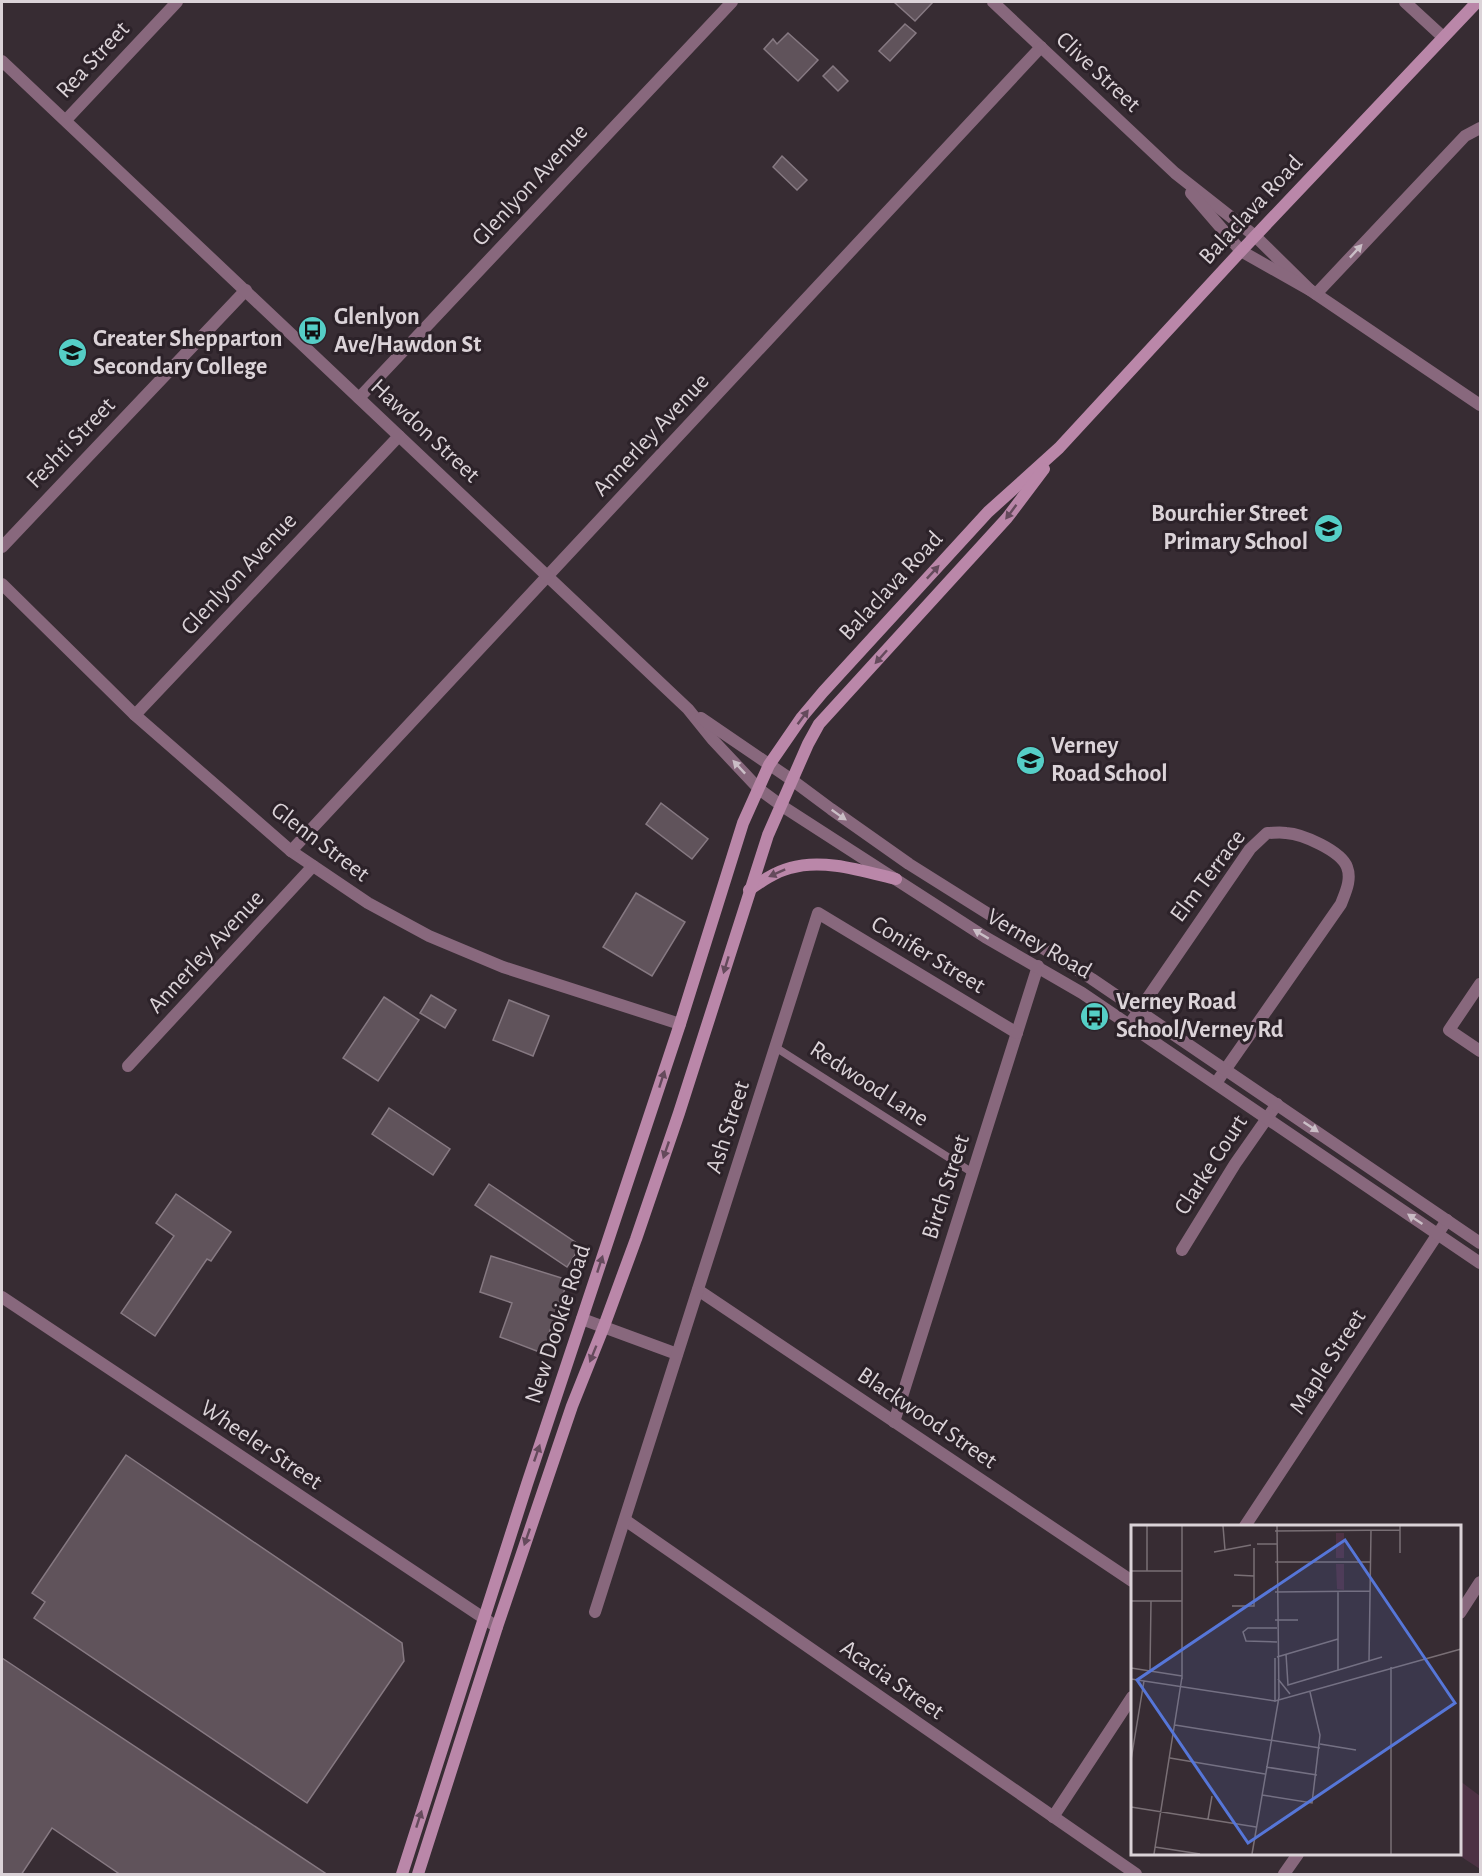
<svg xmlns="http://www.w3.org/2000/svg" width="1482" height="1876" viewBox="0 0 1482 1876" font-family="'Alegreya Sans',sans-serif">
  <rect width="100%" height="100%" fill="#372c33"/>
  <path fill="#4d3244" d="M1460 1781 1480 1796V1869L1457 1854H1460Z"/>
  <g fill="#60535b" stroke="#867982" stroke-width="1.5">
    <path d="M894 2H933L915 21Z"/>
    <path d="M905 24 916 33 890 61 879 51Z"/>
    <path d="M788 33 818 60 798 81 764 49 773 39 777 44Z"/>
    <path d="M833 66 848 81 838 91 823 76Z"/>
    <path d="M782 156 807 180 797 190 773 167Z"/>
    <path d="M661 803 708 839 692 859 646 824Z"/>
    <path d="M636 893 685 922 652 976 603 947Z"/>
    <path d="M431 995 456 1010 445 1028 420 1013Z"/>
    <path d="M384 997 419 1020 378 1081 343 1058Z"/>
    <path d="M509 1000 549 1016 533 1056 493 1040Z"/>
    <path d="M389 1108 450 1149 433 1175 372 1134Z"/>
    <path d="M489 1184 581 1246 567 1267 475 1205Z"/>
    <path d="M176 1194 231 1232 211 1261 207 1259 155 1336 121 1313 174 1236 156 1223Z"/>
    <path d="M491 1256 568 1280 542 1353 500 1337 512 1303 480 1292Z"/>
    <path d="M126 1455 402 1643 404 1661 307 1803 34 1618 45 1602 32 1593Z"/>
    <path d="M2 1658 328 1875H121L52 1828 21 1875H2Z"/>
  </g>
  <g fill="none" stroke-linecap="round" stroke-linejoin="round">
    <path stroke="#88687d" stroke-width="8" d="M775 1047 973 1173"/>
    <g stroke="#88687d" stroke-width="12">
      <path d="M993 2 1175 173 1255 236 1310 290"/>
      <path d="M1405 2 1443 37"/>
      <path d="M66 120 177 2"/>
      <path d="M1191 193 1241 251 1310 290 1480 405"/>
      <path d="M1316 294 1465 136 1480 128"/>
      <path d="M359 398 732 2"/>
      <path d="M2 547 246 290"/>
      <path d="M2 584 135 715 291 851 368 903 429 936 503 967 680 1024"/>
      <path d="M135 715 399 436"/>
      <path d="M291 851 1041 47"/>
      <path d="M1480 984 1449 1030 1480 1051"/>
      <path d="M1129 1025 1250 849 1267 833C1273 833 1280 832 1286 833 1303 834 1341 851 1347 867 1352 880 1345 893 1341 904L1216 1083"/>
      <path d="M128 1066 313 866"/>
      <path d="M1182 1250 1235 1164 1277 1104"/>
      <path d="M698 1290 1132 1581"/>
      <path d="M2 1297 497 1627"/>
      <path d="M582 1319 677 1354"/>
      <path d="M894 1422 1038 966"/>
      <path d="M625 1520 1136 1874"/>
      <path d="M1245 1526 1447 1220"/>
      <path d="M595 1612 818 913 1017 1033"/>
      <path d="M1460 1613 1480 1582"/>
      <path d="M1053 1817 1132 1697"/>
      <path d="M1284 1874 1298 1854"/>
    </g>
    <g stroke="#88687d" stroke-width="12">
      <path d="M2 61 688 709 713 740 759 789 782 806 985 937 1082 993 1480 1263"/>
      <path d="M701 718 792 780 831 809 909 864 1092 979 1480 1243"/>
    </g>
    <g stroke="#ba87a9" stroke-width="12">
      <path d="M749 890C762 881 775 872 790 868 823 858 863 871 896 879"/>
      <path d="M402 1874 527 1484 680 1024 743 823 769 765 802 717 823 692 988 512 1059 448 1241 251 1477 2"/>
      <path d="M418 1874 497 1627 572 1406 604 1326 636 1239 679 1113 768 835 808 744 819 724 1007 518 1044 469"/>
    </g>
  </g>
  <defs><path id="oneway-solid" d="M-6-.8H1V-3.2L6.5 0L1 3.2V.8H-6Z" transform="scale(1.5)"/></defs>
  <g fill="#cabec6">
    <use href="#oneway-solid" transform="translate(1356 251) rotate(-47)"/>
    <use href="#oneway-solid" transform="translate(739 767) rotate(-133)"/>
    <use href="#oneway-solid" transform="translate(839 815) rotate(35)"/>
    <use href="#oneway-solid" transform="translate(981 934) rotate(-149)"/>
    <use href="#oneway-solid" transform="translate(1311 1127) rotate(34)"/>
    <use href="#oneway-solid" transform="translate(1415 1219) rotate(-146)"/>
  </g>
  <g fill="#654a5c">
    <use href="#oneway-solid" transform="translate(1011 512) rotate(127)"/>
    <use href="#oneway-solid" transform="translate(933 572) rotate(-47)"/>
    <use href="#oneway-solid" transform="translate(881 657) rotate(132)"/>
    <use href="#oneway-solid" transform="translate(803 717) rotate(-53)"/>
    <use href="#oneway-solid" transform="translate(777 873) rotate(156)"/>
    <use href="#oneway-solid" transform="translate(726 965) rotate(107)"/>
    <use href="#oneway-solid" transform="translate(662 1079) rotate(-72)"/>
    <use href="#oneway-solid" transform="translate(666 1150) rotate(109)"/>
    <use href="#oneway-solid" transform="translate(600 1264) rotate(-72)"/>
    <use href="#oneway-solid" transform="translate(593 1354) rotate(112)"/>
    <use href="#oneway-solid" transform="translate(537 1453) rotate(-71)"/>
    <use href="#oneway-solid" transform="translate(527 1537) rotate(109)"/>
    <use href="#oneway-solid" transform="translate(419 1819) rotate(-72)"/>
  </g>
  <defs>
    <symbol id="bus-disc" viewBox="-11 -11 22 22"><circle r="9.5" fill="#55cec6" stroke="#2c2229"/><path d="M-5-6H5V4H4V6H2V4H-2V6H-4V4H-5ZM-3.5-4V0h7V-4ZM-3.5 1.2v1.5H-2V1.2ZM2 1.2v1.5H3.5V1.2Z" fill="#111"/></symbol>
    <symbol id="school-disc" viewBox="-11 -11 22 22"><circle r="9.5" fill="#55cec6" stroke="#2c2229"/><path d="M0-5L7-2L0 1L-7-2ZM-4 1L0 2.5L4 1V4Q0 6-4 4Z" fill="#111"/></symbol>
  </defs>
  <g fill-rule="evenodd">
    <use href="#bus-disc" x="296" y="314" width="33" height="33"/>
    <use href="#school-disc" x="56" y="336" width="33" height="33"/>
    <use href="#school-disc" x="1312" y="512" width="33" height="33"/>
    <use href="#school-disc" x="1014" y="744" width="33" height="33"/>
    <use href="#bus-disc" x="1078" y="1000" width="33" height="33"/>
  </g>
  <g text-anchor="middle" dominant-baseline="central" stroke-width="6" stroke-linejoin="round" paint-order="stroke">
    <g font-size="24" fill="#dbd3d8" stroke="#2c2229">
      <text transform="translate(93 60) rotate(-47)">Rea Street</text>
      <text transform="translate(1098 72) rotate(43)">Clive Street</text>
      <text transform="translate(530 185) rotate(-47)">Glenlyon Avenue</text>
      <text transform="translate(1251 210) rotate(-47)">Balaclava Road</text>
      <text transform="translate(425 431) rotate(43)">Hawdon Street</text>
      <text transform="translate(651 435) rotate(-47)">Annerley Avenue</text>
      <text transform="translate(71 443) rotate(-46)">Feshti Street</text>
      <text transform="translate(239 574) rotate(-47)">Glenlyon Avenue</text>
      <text transform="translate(891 586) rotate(-47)">Balaclava Road</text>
      <text transform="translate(320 842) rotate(37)">Glenn Street</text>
      <text transform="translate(1208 876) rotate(-53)">Elm Terrace</text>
      <text transform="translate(1039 944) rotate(30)">Verney Road</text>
      <text transform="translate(206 952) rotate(-47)">Annerley Avenue</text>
      <text transform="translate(928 955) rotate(31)">Conifer Street</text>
      <text transform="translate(869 1084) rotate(33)">Redwood Lane</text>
      <text transform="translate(728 1127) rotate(-72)">Ash Street</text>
      <text transform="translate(1211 1165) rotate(-57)">Clarke Court</text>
      <text transform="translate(946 1187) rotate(-72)">Birch Street</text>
      <text transform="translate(558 1324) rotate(-72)">New Dookie Road</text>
      <text transform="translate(1328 1362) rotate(-57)">Maple Street</text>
      <text transform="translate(927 1418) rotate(34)">Blackwood Street</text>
      <text transform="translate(261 1445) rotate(34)">Wheeler Street</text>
      <text transform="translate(892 1680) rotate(35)">Acacia Street</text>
    </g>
    <g font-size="24" font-weight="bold" fill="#dbd3d8" stroke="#2c2229" text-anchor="start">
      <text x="334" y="317">Glenlyon<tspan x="334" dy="28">Ave/Hawdon St</tspan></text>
      <text x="93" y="339">Greater Shepparton<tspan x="93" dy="28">Secondary College</tspan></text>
      <text x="1308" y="514" text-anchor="end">Bourchier Street<tspan x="1308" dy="28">Primary School</tspan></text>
      <text x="1051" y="746">Verney<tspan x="1051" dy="28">Road School</tspan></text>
      <text x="1116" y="1002">Verney Road<tspan x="1116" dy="28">School/Verney Rd</tspan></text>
    </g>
  </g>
  <g transform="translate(1131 1525)">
    <rect width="330" height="330" fill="#372c33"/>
    <path d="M205 8H213V33H205ZM205 39H213V65L206 64Z" fill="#4d3244"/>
    <path fill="none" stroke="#796f75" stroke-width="1.5" d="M16 1V46M51 1V154M92 1 94 25M144 6 269 5M126 19H146M83 27 120 20M269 28V1M144 37H240M0 46H51M103 50 123 51M144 67 239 66M207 67V145M0 76H51M101 81H123V23M144 95H167M146 103H117L112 107 115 116 146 117M155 129 157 160 251 132M146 132 207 114M144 133V177M238 136 240 5M260 142V329M0 143 51 151M19 145 20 76M0 154 144 176 330 124M147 154 159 169M44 200 189 223M189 219 225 225M39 233 134 249M0 235 13 156M135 242 186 250M131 270 181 278 189 210 179 167M0 282 125 302M77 294 81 271M24 322 69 329M23 329 51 152M121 329 148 172 146 1"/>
    <path fill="#5676d8" fill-opacity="0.15" stroke="#5676d8" stroke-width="3" d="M214 15 324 178 117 318 6 155Z"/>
    <rect width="330" height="330" fill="none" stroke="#dbd3d8" stroke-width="3"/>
  </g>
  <rect width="1482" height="1876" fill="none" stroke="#dbd3d8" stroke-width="6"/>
</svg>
